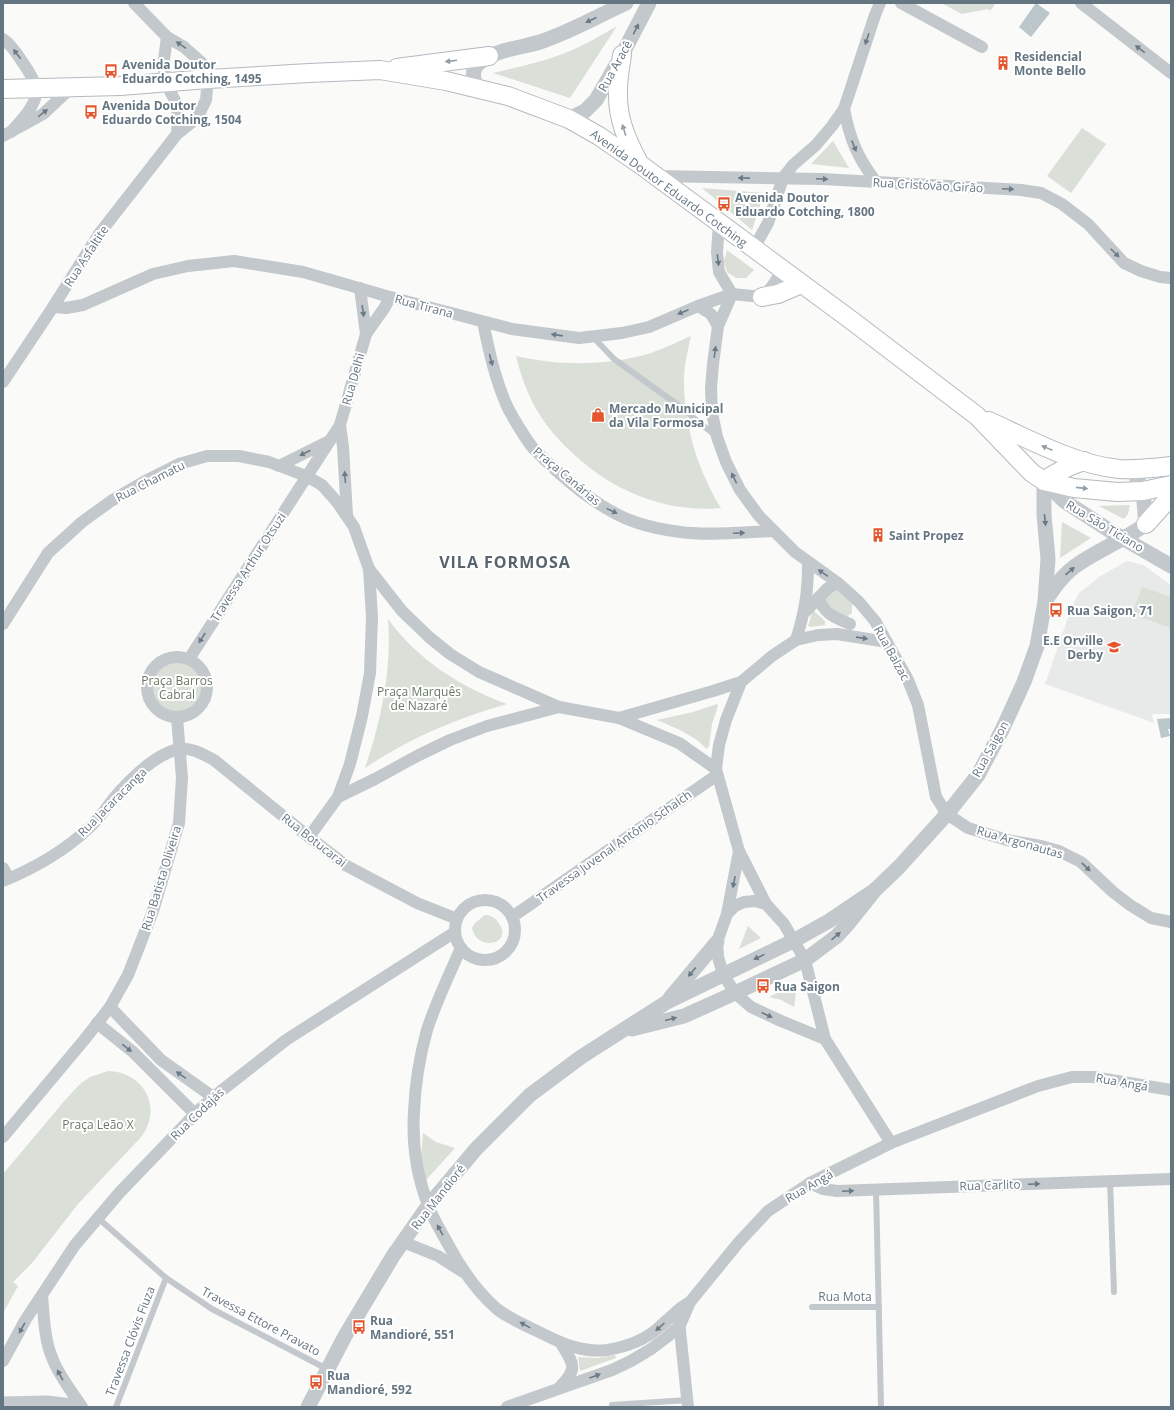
<svg xmlns="http://www.w3.org/2000/svg" width="1174" height="1410" viewBox="0 0 1174 1410" font-family="'Open Sans',sans-serif">
  <rect width="100%" height="100%" fill="#fafaf8"/>
  <path fill="#e8e9e9" d="M1127 561 1143 565 1171 585V714H1152L1154 723 1045 684 1071 609 1079 593 1102 575Z"/>
  <g fill="#dadfd7">
    <path d="M941 3H996L990 11 988 9 962 14Z"/>
    <path d="M617 26 570 98 493 73C518 67 542 62 565 53 583 46 600 36 617 26Z"/>
    <path d="M1082 128 1106 144 1071 193 1047 176Z"/>
    <path d="M833 141 849 168 811 164Z"/>
    <path d="M702 188 764 193 752 230Z"/>
    <path d="M727 250 754 270 746 278H736L727 272 724 261Z"/>
    <path d="M691 336C688 350 684 365 684 379 684 425 697 469 721 508 661 513 609 489 567 448 557 438 547 427 540 415 528 397 521 376 516 356 559 366 608 366 651 353 665 348 677 342 691 336Z"/>
    <path d="M1130 505 1128 514 1124 519 1099 506Z"/>
    <path d="M1062 522 1091 538 1060 558Z"/>
    <path d="M833 587 852 603V613L846 617 838 614 823 599Z"/>
    <path d="M1142 587 1171 597V628L1132 614Z"/>
    <path d="M814 611 825 621V625L811 627 808 626 812 613Z"/>
    <path d="M388 619C417 659 460 687 507 704 455 719 410 738 365 768 381 722 392 668 388 619Z"/>
    <circle cx="177" cy="687" r="25"/>
    <path d="M717 704 718 706 712 724 709 746 707 749 697 740 680 730 657 720 693 712Z"/>
    <path d="M485 915C491 915 495 918 498 922 515 944 477 953 472 928L475 923Z"/>
    <path d="M748 926 761 938 739 949Z"/>
    <path d="M797 983 794 1007 781 1000 769 997Z"/>
    <path d="M108 1071C143 1072 163 1106 142 1136L78 1204 32 1263 13 1282 18 1286 3 1313V1174L66 1099 80 1084 90 1077Z"/>
    <path d="M423 1133 436 1142 455 1148 426 1180 421 1157Z"/>
    <path d="M615 1355 616 1358 580 1371 578 1357 598 1358Z"/>
  </g>
  <g fill="#bbc7cb">
    <path d="M1036 3 1050 13 1031 37 1019 27Z"/>
    <path d="M1171 718V729H1168L1170 736 1161 738 1157 719Z"/>
  </g>
  <g fill="none" stroke-linecap="round" stroke-linejoin="round">
    <defs>
      <g id="secondary">
        <path d="M622 55C620 69 617 83 618 96 618 120 627 140 638 161"/>
        <path d="M397 68 489 56"/>
        <path d="M3 89 120 86 208 79 309 73 380 70 446 81 508 96 569 119 599 136 641 165 851 320 977 416 1032 473 1044 481 1074 488 1117 492 1143 491 1171 485"/>
        <path d="M762 297 778 294 801 284"/>
        <path d="M989 421C1028 439 1076 465 1119 469 1136 470 1154 468 1171 466"/>
        <path d="M1044 481C1057 471 1069 466 1084 461"/>
        <path d="M1146 524 1163 505 1171 492"/>
      </g>
    </defs>
    <use href="#secondary" stroke="#b3babf" stroke-width="20"/>
    <g stroke="#c3c8cc" stroke-width="6">
      <path d="M594 338 614 359 678 405 716 436"/>
      <path d="M1110 1181 1114 1292"/>
      <path d="M876 1189 881 1407"/>
      <path d="M98 1218 166 1278 116 1407"/>
      <path d="M166 1278 212 1309 327 1369"/>
      <path d="M812 1307H879"/>
      <path d="M612 1405 688 1400"/>
    </g>
    <g stroke="#c3c8cc" stroke-width="12">
      <path d="M901 3 982 47"/>
      <path d="M1081 3 1171 73"/>
      <path d="M167 37 164 60 165 82 177 104 178 119 177 134"/>
      <path d="M3 39C11 44 18 55 23 63 28 70 34 79 36 88 39 103 20 122 11 132"/>
      <path d="M844 109C850 139 857 157 876 182"/>
      <path d="M3 136 43 114 72 87"/>
      <path d="M655 176 822 179 1021 190 1041 193 1062 204 1088 224 1124 263 1141 271 1160 277 1171 278"/>
      <path d="M719 223 717 252 719 272 732 294"/>
      <path d="M754 248 768 223 783 178 793 165 816 145 832 126 844 109 875 15 880 3"/>
      <path d="M360 288 366 334"/>
      <path d="M732 294 718 326 713 364 711 388 712 413 717 437 726 462 740 490 759 516 795 552 838 583 859 602 875 621 908 680 918 705 936 797 947 814 968 828 1007 840 1041 846 1059 851 1081 862 1113 892 1130 905 1151 918 1171 922"/>
      <path d="M698 306 711 314 718 326"/>
      <path d="M53 307 66 308 83 305 153 274 188 266 234 261 303 272 390 297 512 329 579 338 622 333 649 327 698 306 732 294 762 297C771 289 778 281 781 269"/>
      <path d="M483 322C489 351 495 379 507 406 511 415 527 441 533 448 559 475 599 510 635 522 649 527 665 530 680 532 709 536 744 532 774 531"/>
      <path d="M3 382 53 307 99 234 177 134 197 118 206 100 208 79 202 63 184 47 167 37 134 3"/>
      <path d="M340 425 343 447 347 515"/>
      <path d="M279 466 329 441"/>
      <path d="M369 569 402 611 429 637 450 654 479 672 559 707 619 718 679 743 716 769"/>
      <path d="M818 598C826 615 833 617 850 624"/>
      <path d="M805 612 828 588 838 583"/>
      <path d="M3 624 48 553 82 522 111 501 147 480 179 464 207 456H239L269 462 306 476 322 485 337 502 354 527 369 569 372 617 370 673 362 716 350 764 338 797 309 837"/>
      <path d="M796 640C805 611 808 593 808 563"/>
      <circle cx="177" cy="687" r="30"/>
      <path d="M189 659 340 425 366 334 385 307 390 297"/>
      <path d="M741 682 726 720 719 745 716 769 739 851 766 904"/>
      <path d="M619 718 713 691 741 682 772 656 796 640 818 635 837 634 887 642"/>
      <path d="M338 797 375 779 417 756 450 740 487 726 559 707"/>
      <path d="M3 868 9 878"/>
      <path d="M3 881C35 868 66 850 91 826 103 815 111 800 122 789 136 774 160 752 180 749 191 747 204 755 214 760L309 837 347 866 417 903 457 919"/>
      <circle cx="485" cy="930" r="30"/>
      <path d="M727 914 739 851"/>
      <path d="M512 917 717 775"/>
      <path d="M461 948C449 975 436 1002 427 1030 420 1055 415 1086 414 1112 412 1143 417 1176 428 1205 433 1219 442 1233 449 1246 462 1270 476 1291 497 1309 508 1318 529 1327 543 1334 563 1344 584 1353 607 1350 625 1347 643 1341 657 1329 663 1324 669 1318 675 1313 679 1309 685 1305 690 1302"/>
      <path d="M110 1007 161 1060 213 1097"/>
      <path d="M97 1023 133 1052 195 1114"/>
      <path d="M825 1039 781 1021 751 1007 735 993 723 974 718 957 717 942 727 914 735 906 744 902 755 901 766 904 784 924 805 960 825 1039 891 1143"/>
      <path d="M3 1137 85 1039 110 1007 128 975 153 911 179 823 182 778 177 718"/>
      <path d="M810 1183 823 1189 837 1191 1171 1179"/>
      <path d="M403 1242 438 1256 463 1272"/>
      <path d="M42 1295C44 1316 44 1340 53 1360 60 1377 72 1392 82 1407"/>
      <path d="M679 1321 688 1407"/>
      <path d="M3 1361 26 1319 75 1245 120 1192 200 1109 221 1091 286 1040 455 932"/>
      <path d="M559 1388C579 1367 574 1365 560 1342"/>
      <path d="M507 1407 612 1370 631 1361 651 1349 667 1337 680 1325 690 1302 739 1242 768 1211 810 1183 891 1143 1038 1086 1072 1077H1093L1171 1090"/>
    </g>
    <g stroke="#c3c8cc" stroke-width="15">
      <path d="M477 88C474 80 471 72 477 65 491 50 521 48 540 42 570 32 598 16 626 3"/>
      <path d="M569 119 585 111 596 100 622 55 649 3"/>
      <path d="M1044 481 1064 501 1112 532 1171 566"/>
      <path d="M1046 600C1054 588 1062 576 1074 567 1097 550 1123 541 1146 524L1143 491 1133 470"/>
      <path d="M670 998 717 942"/>
      <path d="M632 1029 684 1016 735 993 805 960 837 936 847 925 875 890 899 867 947 814 978 775 1002 730 1024 682 1037 646 1045 601 1048 559 1044 515V481"/>
      <path d="M3 1404 47 1403 80 1407"/>
      <path d="M308 1407 345 1336 393 1256 428 1206 476 1149 530 1095 581 1057 667 1002 795 940 829 921 875 890"/>
    </g>
    <use href="#secondary" stroke="#fff" stroke-width="18"/>
  </g>
  <defs><path id="oneway-solid" d="M-6-.8H1V-3.2L6.5 0L1 3.2V.8H-6Z"/></defs>
  <g fill="#6a7a87">
    <use href="#oneway-solid" transform="translate(591 20) rotate(155)"/>
    <use href="#oneway-solid" transform="translate(636 29) rotate(-63)"/>
    <use href="#oneway-solid" transform="translate(867 39) rotate(109)"/>
    <use href="#oneway-solid" transform="translate(181 45) rotate(-146)"/>
    <use href="#oneway-solid" transform="translate(1140 49) rotate(-142)"/>
    <use href="#oneway-solid" transform="translate(17 54) rotate(-127)"/>
    <use href="#oneway-solid" transform="translate(43 113) rotate(-38)"/>
    <use href="#oneway-solid" transform="translate(854 146) rotate(68)"/>
    <use href="#oneway-solid" transform="translate(744 178) rotate(-179)"/>
    <use href="#oneway-solid" transform="translate(822 179) rotate(2)"/>
    <use href="#oneway-solid" transform="translate(1008 189) rotate(3)"/>
    <use href="#oneway-solid" transform="translate(1115 253) rotate(45)"/>
    <use href="#oneway-solid" transform="translate(718 260) rotate(83)"/>
    <use href="#oneway-solid" transform="translate(363 311) rotate(81)"/>
    <use href="#oneway-solid" transform="translate(683 312) rotate(157)"/>
    <use href="#oneway-solid" transform="translate(557 335) rotate(-172)"/>
    <use href="#oneway-solid" transform="translate(715 352) rotate(-82)"/>
    <use href="#oneway-solid" transform="translate(491 360) rotate(75)"/>
    <use href="#oneway-solid" transform="translate(305 453) rotate(153)"/>
    <use href="#oneway-solid" transform="translate(345 477) rotate(-94)"/>
    <use href="#oneway-solid" transform="translate(734 478) rotate(-116)"/>
    <use href="#oneway-solid" transform="translate(612 511) rotate(26)"/>
    <use href="#oneway-solid" transform="translate(1045 520) rotate(84)"/>
    <use href="#oneway-solid" transform="translate(739 533) rotate(-3)"/>
    <use href="#oneway-solid" transform="translate(1070 571) rotate(-41)"/>
    <use href="#oneway-solid" transform="translate(823 573) rotate(-146)"/>
    <use href="#oneway-solid" transform="translate(202 638) rotate(123)"/>
    <use href="#oneway-solid" transform="translate(862 638) rotate(8)"/>
    <use href="#oneway-solid" transform="translate(1086 867) rotate(44)"/>
    <use href="#oneway-solid" transform="translate(734 882) rotate(101)"/>
    <use href="#oneway-solid" transform="translate(836 936) rotate(-41)"/>
    <use href="#oneway-solid" transform="translate(759 957) rotate(154)"/>
    <use href="#oneway-solid" transform="translate(692 972) rotate(130)"/>
    <use href="#oneway-solid" transform="translate(767 1015) rotate(25)"/>
    <use href="#oneway-solid" transform="translate(671 1019) rotate(-15)"/>
    <use href="#oneway-solid" transform="translate(127 1048) rotate(38)"/>
    <use href="#oneway-solid" transform="translate(181 1075) rotate(-145)"/>
    <use href="#oneway-solid" transform="translate(1034 1184) rotate(-2)"/>
    <use href="#oneway-solid" transform="translate(848 1191) rotate(-2)"/>
    <use href="#oneway-solid" transform="translate(440 1230) rotate(-119)"/>
    <use href="#oneway-solid" transform="translate(525 1325) rotate(-151)"/>
    <use href="#oneway-solid" transform="translate(660 1327) rotate(138)"/>
    <use href="#oneway-solid" transform="translate(22 1328) rotate(119)"/>
    <use href="#oneway-solid" transform="translate(60 1375) rotate(-119)"/>
    <use href="#oneway-solid" transform="translate(595 1376) rotate(-20)"/>
  </g>
  <g fill="#939fa8">
    <use href="#oneway-solid" transform="translate(451 61) rotate(173)"/>
    <use href="#oneway-solid" transform="translate(624 130) rotate(-107)"/>
    <use href="#oneway-solid" transform="translate(1047 448) rotate(-158)"/>
    <use href="#oneway-solid" transform="translate(1082 488) rotate(6)"/>
  </g>
  <defs>
    <symbol id="building-bare" viewBox="-9 -9 18 18"><path d="M-4-6H4V6H1V3H-1V6H-4ZM-2.5-4.3h1.7v1.8h-1.7ZM.8-4.3h1.7v1.8H.8ZM-2.5-1h1.7V.8h-1.7ZM.8-1h1.7V.8H.8Z" fill="#e4572e" stroke="#fff" stroke-width="2.5" paint-order="stroke"/></symbol>
    <symbol id="bus-bare" viewBox="-9 -9 18 18"><path d="M-5-6H5V4H4V6H2V4H-2V6H-4V4H-5ZM-3.5-4V0h7V-4ZM-3.5 1.2v1.5H-2V1.2ZM2 1.2v1.5H3.5V1.2Z" fill="#e4572e" stroke="#fff" stroke-width="2.5" paint-order="stroke"/></symbol>
    <symbol id="shop-bare" viewBox="-9 -9 18 18"><path d="M-5-2.5h2.3a2.7 3.5 0 0 1 5.4 0H5L5.5 6h-11ZM-1.5-2.5h3a1.5 2.3 0 0 0-3 0Z" fill="#e4572e" stroke="#fff" stroke-width="2.5" paint-order="stroke"/></symbol>
    <symbol id="school-bare" viewBox="-9 -9 18 18"><path d="M0-5L7-2L0 1L-7-2ZM-4 1L0 2.5L4 1V4Q0 6-4 4Z" fill="#e4572e" stroke="#fff" stroke-width="2.5" paint-order="stroke"/></symbol>
  </defs>
  <g fill-rule="evenodd">
    <use href="#building-bare" x="993" y="53" width="20" height="20"/>
    <use href="#bus-bare" x="101" y="61" width="20" height="20"/>
    <use href="#bus-bare" x="81" y="102" width="20" height="20"/>
    <use href="#bus-bare" x="714" y="194" width="20" height="20"/>
    <use href="#shop-bare" x="588" y="405" width="20" height="20"/>
    <use href="#building-bare" x="868" y="525" width="20" height="20"/>
    <use href="#bus-bare" x="1046" y="600" width="20" height="20"/>
    <use href="#school-bare" x="1104" y="637" width="20" height="20"/>
    <use href="#bus-bare" x="753" y="976" width="20" height="20"/>
    <use href="#bus-bare" x="349" y="1317" width="20" height="20"/>
    <use href="#bus-bare" x="306" y="1372" width="20" height="20"/>
  </g>
  <g text-anchor="middle" dominant-baseline="central" stroke-width="4" stroke-linejoin="round" paint-order="stroke">
    <g font-size="12" font-weight="bold" fill="#657683" stroke="#fff" text-anchor="start">
      <text x="1014" y="56">Residencial<tspan x="1014" dy="14">Monte Bello</tspan></text>
      <text x="122" y="64">Avenida Doutor<tspan x="122" dy="14">Eduardo Cotching, 1495</tspan></text>
      <text x="102" y="105">Avenida Doutor<tspan x="102" dy="14">Eduardo Cotching, 1504</tspan></text>
      <text x="735" y="197">Avenida Doutor<tspan x="735" dy="14">Eduardo Cotching, 1800</tspan></text>
      <text x="609" y="408">Mercado Municipal<tspan x="609" dy="14">da Vila Formosa</tspan></text>
      <text x="889" y="535">Saint Propez</text>
      <text x="1067" y="610">Rua Saigon, 71</text>
      <text x="1103" y="640" text-anchor="end">E.E Orville<tspan x="1103" dy="14">Derby</tspan></text>
      <text x="774" y="986">Rua Saigon</text>
      <text x="370" y="1320">Rua<tspan x="370" dy="14">Mandioré, 551</tspan></text>
      <text x="327" y="1375">Rua<tspan x="327" dy="14">Mandioré, 592</tspan></text>
    </g>
    <g font-size="12" fill="#657683" stroke="#fff">
      <text transform="translate(615 66) rotate(-61)">Rua Aracê</text>
      <text transform="translate(928 185) rotate(3)">Rua Cristóvão Girão</text>
      <text transform="translate(669 188) rotate(36)">Avenida Doutor Eduardo Cotching</text>
      <text transform="translate(86 256) rotate(-57)">Rua Asfaltite</text>
      <text transform="translate(424 306) rotate(15)">Rua Tirana</text>
      <text transform="translate(353 379) rotate(-74)">Rua Delhi</text>
      <text transform="translate(567 476) rotate(40)">Praça Canárias</text>
      <text transform="translate(150 481) rotate(-27)">Rua Chamatu</text>
      <text transform="translate(1105 526) rotate(31)">Rua São Ticiano</text>
      <text transform="translate(248 567) rotate(-57)">Travessa Arthur Otsuzi</text>
      <text transform="translate(892 653) rotate(61)">Rua Balzac</text>
      <text transform="translate(990 749) rotate(-61)">Rua Saigon</text>
      <text transform="translate(112 802) rotate(-45)">Rua Jacaracanga</text>
      <text transform="translate(314 840) rotate(38)">Rua Botucarai</text>
      <text transform="translate(1020 842) rotate(16)">Rua Argonautas</text>
      <text transform="translate(614 846) rotate(-35)">Travessa Juvenal Antônio Schalch</text>
      <text transform="translate(161 878) rotate(-73)">Rua Batista Oliveira</text>
      <text transform="translate(1122 1082) rotate(10)">Rua Angá</text>
      <text transform="translate(197 1114) rotate(-44)">Rua Codajás</text>
      <text transform="translate(990 1185) rotate(-2)">Rua Carlito</text>
      <text transform="translate(809 1186) rotate(-30)">Rua Angá</text>
      <text transform="translate(438 1197) rotate(-52)">Rua Mandioré</text>
      <text x="845" y="1296">Rua Mota</text>
      <text transform="translate(261 1321) rotate(28)">Travessa Ettore Pravato</text>
      <text transform="translate(130 1341) rotate(-69)">Travessa Clóvis Fiuza</text>
    </g>
    <g font-size="12" fill="#687a64" stroke="#fff">
      <text x="177" y="680">Praça Barros<tspan x="177" dy="14">Cabral</tspan></text>
      <text x="419" y="691">Praça Marquês<tspan x="419" dy="14">de Nazaré</tspan></text>
      <text x="98" y="1124">Praça Leão X</text>
    </g>
    <g font-size="16" font-weight="bold" letter-spacing="1" fill="#57646e" stroke="#fff">
      <text x="505" y="562">VILA FORMOSA</text>
    </g>
  </g>
  <rect width="1174" height="1410" fill="none" stroke="#657683" stroke-width="8"/>
</svg>
